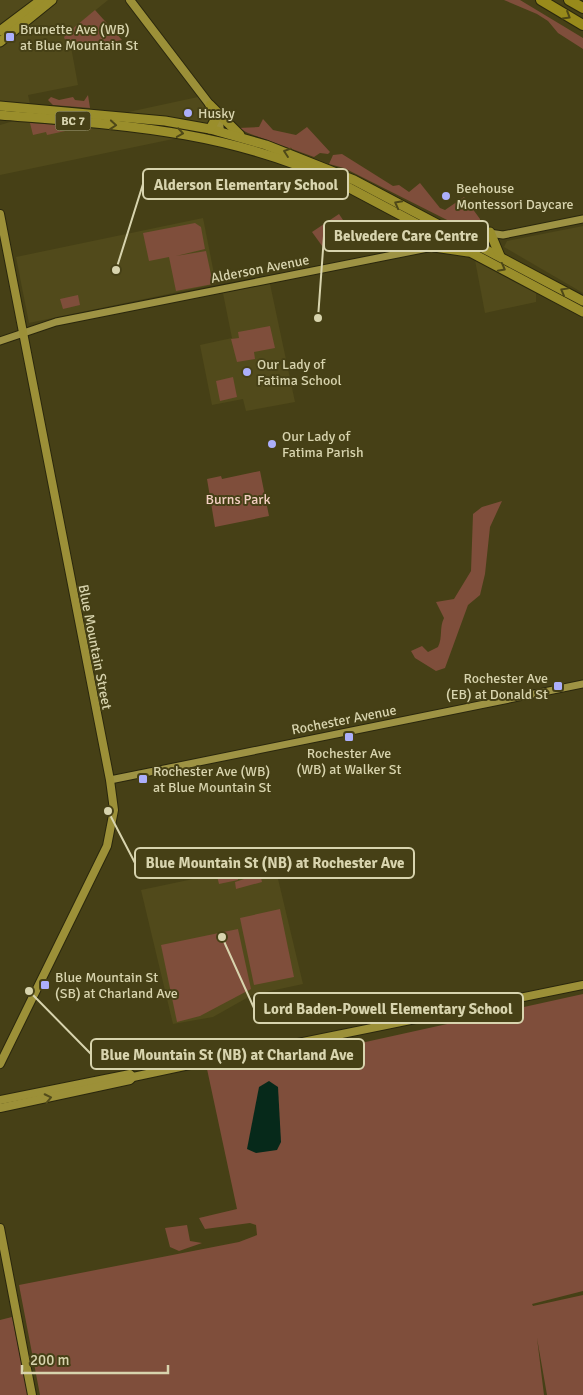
<svg xmlns="http://www.w3.org/2000/svg" width="583" height="1395" viewBox="0 0 583 1395" font-family="Signika,sans-serif">
  <rect width="100%" height="100%" fill="#464016"/>
  <g fill="#514a1b">
    <path d="M0 0H34L0 24Z"/>
    <path d="M56 0H108L65 35 71 47 78 85 28 95 30 104 0 101V45Z"/>
    <path d="M198 97 213 119 208 124 124 113Z"/>
    <path d="M17 120 132 130 178 138 0 175V125Z"/>
    <path d="M203 218 216 284 29 323 16 257Z"/>
    <path d="M583 226V293L504 247 507 241Z"/>
    <path d="M475 260 536 293V302L485 313Z"/>
    <path d="M270 284 295 402 246 411 243 399 212 405 200 345 232 338 223 293Z"/>
    <path d="M274 862 303 984 252 995 213 1017 173 1024 141 890Z"/>
  </g>
  <g fill="#7f4e3b">
    <path d="M504 0H520L583 38V49L558 33 548 21 537 14Z"/>
    <path d="M95 10 122 40 74 49 64 38 65 35Z"/>
    <path d="M88 95 90 108 53 105 48 100 51 97 59 100 73 97 75 100 84 101Z"/>
    <path d="M263 119 273 130 296 135 307 127 330 152 328 154 320 153 314 157 248 133 238 128 259 127Z"/>
    <path d="M30 123 85 127 92 130 79 128 47 135 46 132 33 135Z"/>
    <path d="M342 154 393 186 399 185 409 192 420 183 440 208 445 210 464 197 480 219V223L475 226 461 227 344 168 329 164 333 155Z"/>
    <path d="M339 214 351 232 325 250 312 232Z"/>
    <path d="M195 223 201 227 205 249 176 256 206 251 213 284 176 291 169 257 149 261 143 233Z"/>
    <path d="M78 295 80 305 63 309 60 299Z"/>
    <path d="M270 326 275 348 254 352 255 359 237 362 231 339 239 338 238 332Z"/>
    <path d="M233 377 237 397 220 401 216 381Z"/>
    <path d="M260 471 269 516 215 527 207 479 221 476 222 479Z"/>
    <path d="M502 501 490 527 485 574 480 595 468 605 445 668 436 671 415 658 411 651 422 646 428 652 438 647C443 637 439 628 444 618L436 602 454 599 471 571 473 514 482 507Z"/>
    <path d="M249 870 251 877 260 874 262 882 236 889 235 882 244 879 243 872Z"/>
    <path d="M237 871 238 880 219 884 217 876Z"/>
    <path d="M280 909 294 977 254 985 240 918Z"/>
    <path d="M238 929 251 989 200 1016 177 1022 161 945Z"/>
    <path d="M583 994V1291L532 1304 533 1306 583 1295V1395H547L537 1338 544 1395H40L19 1285 239 1242 257 1235 256 1225 250 1223 205 1229 199 1218 237 1209 207 1069 294 1052 293 1058Z"/>
    <path d="M187 1225 190 1241 202 1243 179 1251 170 1247 165 1228Z"/>
    <path d="M12 1317 28 1395H0V1320Z"/>
  </g>
  <path fill="#06291a" d="M269 1081 278 1087 281 1142 277 1150 256 1153 247 1149 259 1087Z"/>
  <g fill="none" stroke-linecap="round" stroke-linejoin="round">
    <defs>
      <g id="tertiary">
        <path d="M458 235 482 232 503 235 583 219"/>
        <path d="M0 341 56 322 438 246"/>
        <path d="M110 780 583 684"/>
      </g>
      <g id="secondary">
        <path d="M130 0 210 105 219 121 220 132"/>
        <path d="M0 214 110 780 114 810 107 846 0 1064"/>
        <path d="M0 1100 130 1074 133 1077"/>
        <path d="M0 1108 130 1080 133 1077 180 1067 583 985"/>
        <path d="M0 1228 32 1395"/>
      </g>
      <g id="primary">
        <path d="M0 31 41 0"/>
        <path d="M0 42 52 0"/>
        <path d="M210 105 240 135"/>
        <path d="M0 106 165 121 210 129 266 145 354 180 583 301"/>
        <path d="M0 115C122 125 227 130 340 183L583 312"/>
        <path d="M210 129 215 120 211 107"/>
        <path d="M490 232 500 256"/>
        <path d="M434 247 468 252"/>
      </g>
      <g id="motorway">
        <path d="M541 0 583 25"/>
        <path d="M569 0 583 8"/>
      </g>
    </defs>
    <use href="#tertiary" stroke="#2a270d" stroke-width="9"/>
    <use href="#secondary" stroke="#2a270d" stroke-width="10"/>
    <use href="#primary" stroke="#2a270d" stroke-width="11"/>
    <use href="#motorway" stroke="#2a270d" stroke-width="12"/>
    <use href="#tertiary" stroke="#9e9344" stroke-width="7"/>
    <use href="#secondary" stroke="#9c9038" stroke-width="8"/>
    <use href="#primary" stroke="#9a8e2b" stroke-width="9"/>
    <use href="#motorway" stroke="#988a1b" stroke-width="10"/>
  </g>
  <defs><path id="oneway-chevron" d="M-2-3.5L2.5 0L-2 3.5" fill="none" stroke-width="1.6" stroke-linecap="round" stroke-linejoin="round" transform="scale(1.25)"/></defs>
  <use stroke="#4e4716" href="#oneway-chevron" transform="translate(567 16) rotate(31)"/>
  <g stroke="#4e4818">
    <use href="#oneway-chevron" transform="translate(113 125) rotate(5)"/>
    <use href="#oneway-chevron" transform="translate(180 133) rotate(9)"/>
    <use href="#oneway-chevron" transform="translate(287 152) rotate(-161)"/>
    <use href="#oneway-chevron" transform="translate(398 204) rotate(-152)"/>
    <use href="#oneway-chevron" transform="translate(502 268) rotate(28)"/>
    <use href="#oneway-chevron" transform="translate(564 291) rotate(-151)"/>
  </g>
  <use stroke="#534c1b" href="#oneway-chevron" transform="translate(48 1098) rotate(-12)"/>
  <g fill="#acaffb" stroke="#464016" stroke-width="2">
    <rect x="5" y="32" width="10" height="10" rx="2.5"/>
    <circle cx="188" cy="113" r="5"/>
    <circle cx="446" cy="196" r="5"/>
    <circle cx="247" cy="372" r="5"/>
    <circle cx="272" cy="444" r="5"/>
    <rect x="553" y="681" width="10" height="10" rx="2.5"/>
    <rect x="344" y="732" width="10" height="10" rx="2.5"/>
    <rect x="138" y="774" width="10" height="10" rx="2.5"/>
    <rect x="40" y="980" width="10" height="10" rx="2.5"/>
  </g>
  <g text-anchor="middle" dominant-baseline="central" stroke-width="4" stroke-linejoin="round" paint-order="stroke">
    <rect fill="#464016" stroke="#aca880" stroke-width="1" x="55.5" y="111.5" width="35" height="19" rx="4"/>
    <g font-size="12" font-weight="bold" fill="#d8d4ae">
      <text x="73" y="121">BC 7</text>
    </g>
    <g font-size="14" fill="#d8d4ae" stroke="#464016" text-anchor="start">
      <text x="20" y="29">Brunette Ave (WB)<tspan x="20" dy="16">at Blue Mountain St</tspan></text>
      <text x="198" y="113">Husky</text>
      <text x="456" y="188">Beehouse<tspan x="456" dy="16">Montessori Daycare</tspan></text>
      <text x="257" y="364">Our Lady of<tspan x="257" dy="16">Fatima School</tspan></text>
      <text x="282" y="436">Our Lady of<tspan x="282" dy="16">Fatima Parish</tspan></text>
      <text x="548" y="678" text-anchor="end">Rochester Ave<tspan x="548" dy="16">(EB) at Donald St</tspan></text>
      <text x="349" y="753" text-anchor="middle">Rochester Ave<tspan x="349" dy="16">(WB) at Walker St</tspan></text>
      <text x="153" y="771">Rochester Ave (WB)<tspan x="153" dy="16">at Blue Mountain St</tspan></text>
      <text x="55" y="977">Blue Mountain St<tspan x="55" dy="16">(SB) at Charland Ave</tspan></text>
    </g>
    <g font-size="14" fill="#d8d4ae" stroke="#464016">
      <text transform="translate(260 269) rotate(-11)">Alderson Avenue</text>
      <text transform="translate(95 647) rotate(79)">Blue Mountain Street</text>
      <text transform="translate(344 720) rotate(-11)">Rochester Avenue</text>
    </g>
    <g font-size="14" fill="#f3cfc2" stroke="#464016">
      <text x="238" y="499">Burns Park</text>
    </g>
  </g>
  <path fill="none" stroke="#d8d4ae" stroke-width="2" d="M116 270L143 184M318 318L324 236M108 811L135 863M222 937L254 1008M29 991L91 1054"/>
  <g fill="#d8d4ae" stroke="#464016" stroke-width="2">
    <circle cx="116" cy="270" r="5"/>
    <circle cx="318" cy="318" r="5"/>
    <circle cx="108" cy="811" r="5"/>
    <circle cx="222" cy="937" r="5"/>
    <circle cx="29" cy="991" r="5"/>
  </g>
  <g fill="#464016" stroke="#d8d4ae" stroke-width="2">
    <rect x="143" y="169" width="205" height="30" rx="5"/>
    <rect x="324" y="221" width="164" height="30" rx="5"/>
    <rect x="135" y="848" width="279" height="30" rx="5"/>
    <rect x="254" y="993" width="269" height="30" rx="5"/>
    <rect x="91" y="1039" width="273" height="30" rx="5"/>
  </g>
  <g font-size="15" text-anchor="middle" font-weight="bold" fill="#d8d4ae">
    <text x="246" y="190">Alderson Elementary School</text>
    <text x="406" y="241">Belvedere Care Centre</text>
    <text x="275" y="868">Blue Mountain St (NB) at Rochester Ave</text>
    <text x="388" y="1014">Lord Baden-Powell Elementary School</text>
    <text x="227" y="1060">Blue Mountain St (NB) at Charland Ave</text>
  </g>
  <path d="M22 1365v8h146v-8" fill="none" stroke="#d8d4ae" stroke-width="2.5"/>
  <text x="30" y="1365" font-size="15" fill="#d8d4ae" stroke="#464016" stroke-width="4" paint-order="stroke">200 m</text>
</svg>
